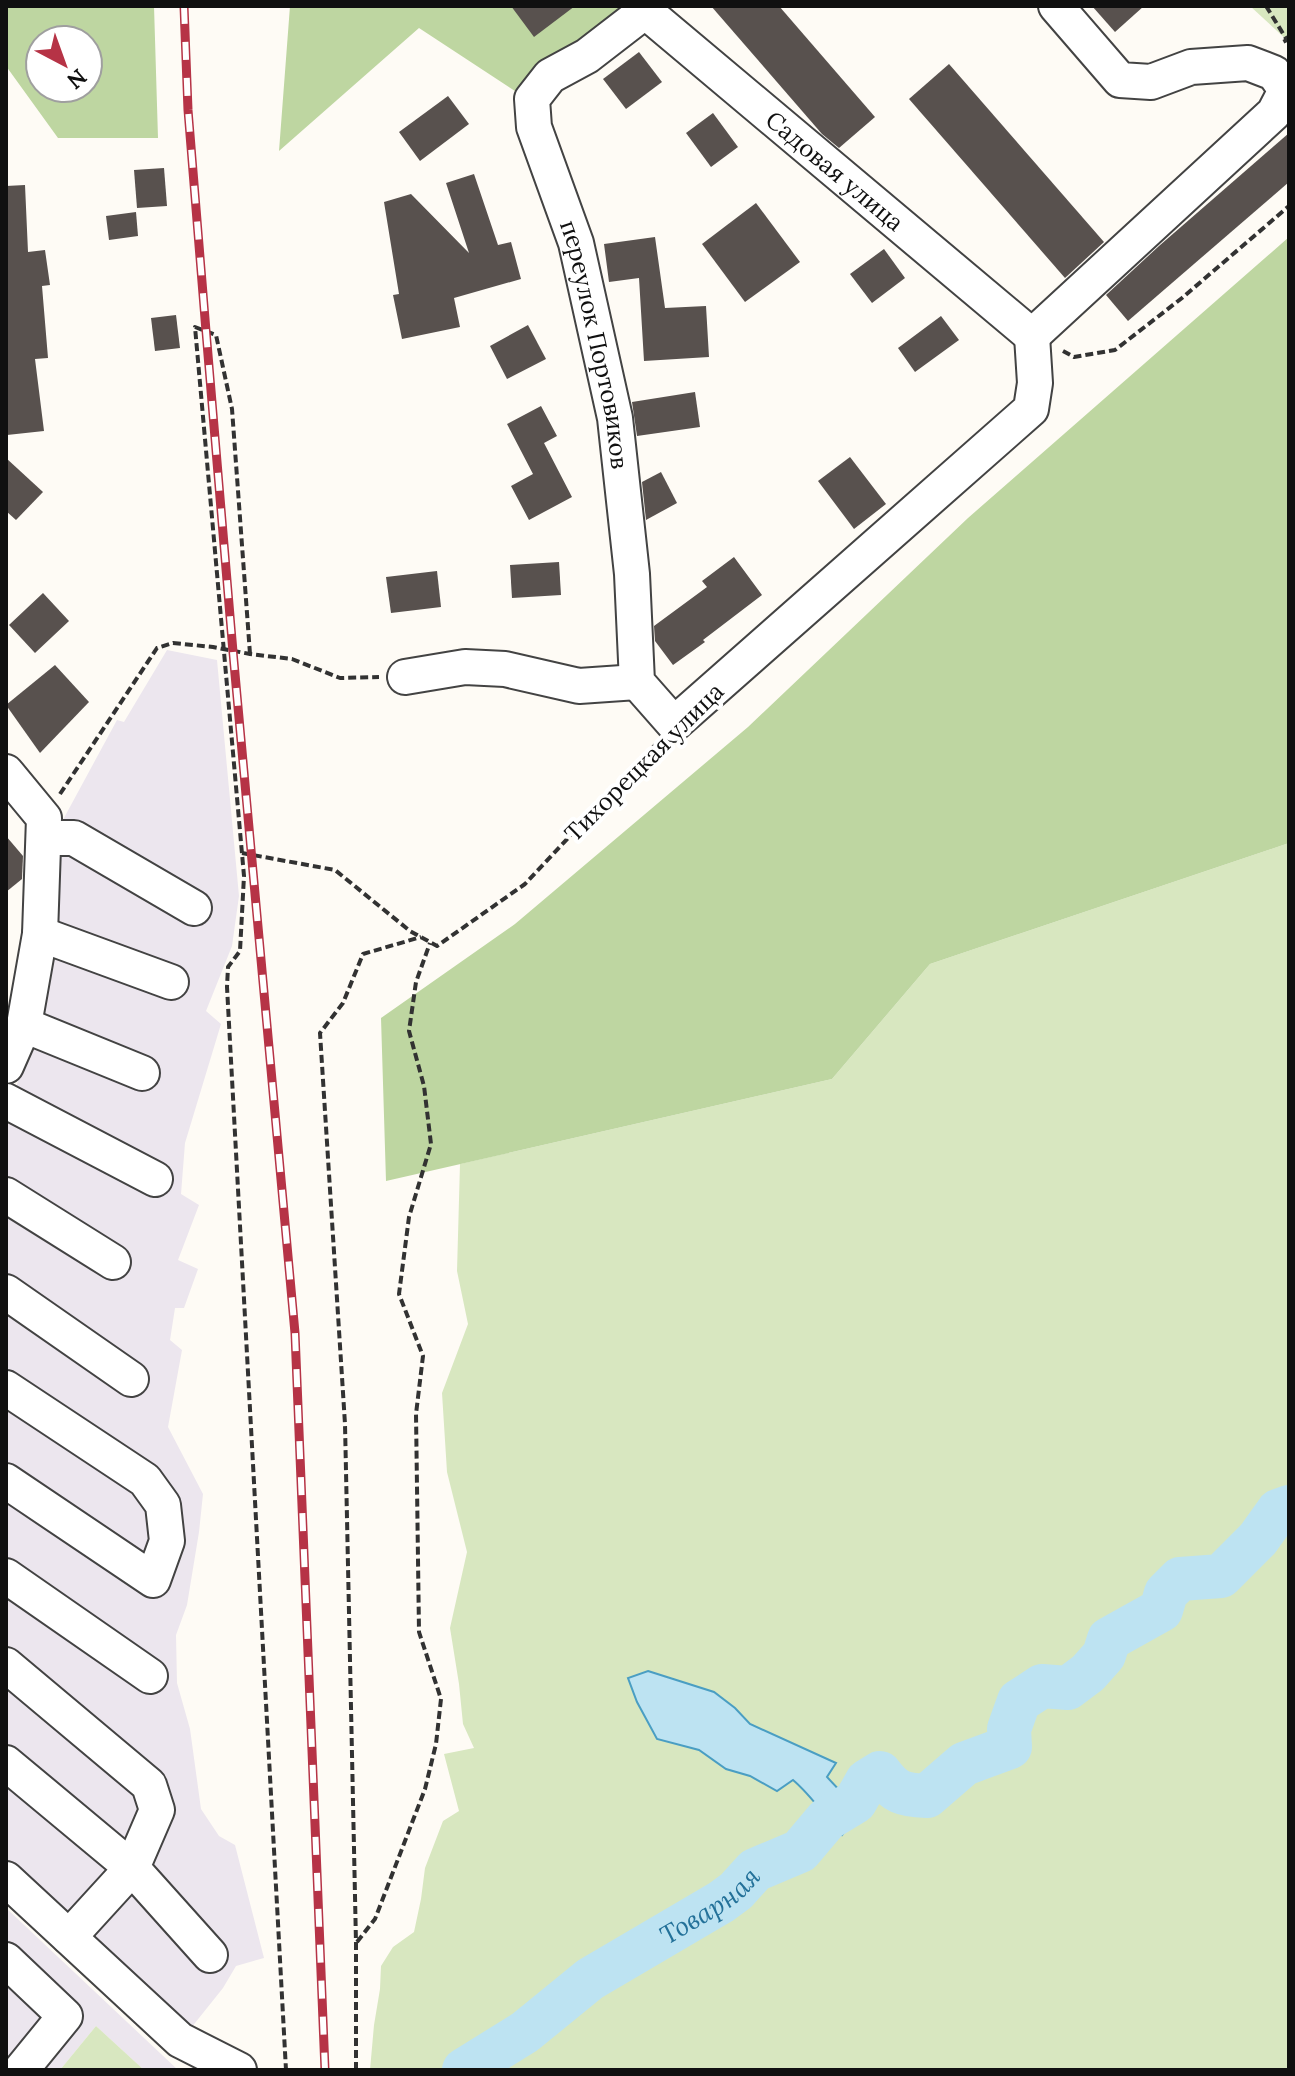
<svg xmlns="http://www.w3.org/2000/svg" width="1295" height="2076" viewBox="0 0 1295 2076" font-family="Lora,serif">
  <rect width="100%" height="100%" fill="#fefbf5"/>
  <g fill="#ece6ee">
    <path d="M167 650 217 660 239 896 232 946 206 1011 221 1024 185 1143 181 1194 199 1205 178 1260 198 1269 184 1308H175L170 1340 182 1350 168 1427 203 1494 199 1532 187 1605 176 1635 177 1683 190 1729 201 1809 219 1836 235 1845 264 1958 236 1966 223 1988 191 2028 6 1860V1120L39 1013 58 829 117 720 124 722Z"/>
    <path d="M6 1908 178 2070H144L96 2026 60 2070H6Z"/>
  </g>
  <g fill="#d8e7c0" fill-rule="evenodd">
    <path d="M1250 6H1289V42Z"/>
    <path d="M1289 843V2070H370L374 2025 380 1989 381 1966 393 1947 414 1932 421 1899 425 1868 443 1821 459 1811 444 1754 474 1748 463 1724 459 1684 450 1628 467 1552 447 1472 442 1393 468 1324 457 1271 460 1164 832 1079 930 964ZM649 1671 714 1692 735 1708 750 1724 836 1763 827 1777 842 1793 855 1802 857 1818 842 1834C825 1816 812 1796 793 1779L776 1790 750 1776 726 1769 699 1750 657 1739 637 1702 629 1678Z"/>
    <path d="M96 2026 144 2070H60Z"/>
  </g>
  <g fill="#bed6a1" fill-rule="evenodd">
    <path d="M6 6H154L158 138H58L6 66ZM40 40H88V88H40Z"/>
    <path d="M290 6H620L623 9 515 91 419 28 279 151Z"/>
    <path d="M1289 237V843L930 964 832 1079 386 1181 381 1018 515 924 748 727 968 518Z"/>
  </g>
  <path fill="#bde3f2" stroke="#4a9ec3" stroke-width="2" d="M648 1671 714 1692 735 1708 750 1724 836 1763 827 1777 842 1793 855 1802 857 1818 842 1835C825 1817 812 1796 793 1780L777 1791 750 1776 726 1769 699 1750 657 1739 637 1702 628 1678Z"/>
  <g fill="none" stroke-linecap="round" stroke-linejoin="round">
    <path stroke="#bde3f2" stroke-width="44" id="s1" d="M464 2070 525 2032 590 1979 721 1902 736 1891 755 1870 800 1851 827 1819 855 1802 867 1781 880 1773C895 1793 903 1795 927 1796L964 1764 1010 1747 1009 1729 1019 1701 1042 1686 1068 1688 1088 1673 1104 1655 1109 1639 1161 1610 1166 1593 1180 1579 1221 1576 1258 1539 1278 1511 1289 1507"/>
  </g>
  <g fill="#58514e">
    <path d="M511 6H575L534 37Z"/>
    <path d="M711 6H779L875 117 839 148 822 134Z"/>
    <path d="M1092 6H1144L1115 32Z"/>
    <path d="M639 52 662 82 626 109 603 79Z"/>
    <path d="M949 64 1104 242 1065 278 909 99Z"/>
    <path d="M448 96 469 124 420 161 399 132Z"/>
    <path d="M713 113 738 147 711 167 686 133Z"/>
    <path d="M1289 133V182L1128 321 1106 295 1159 246Z"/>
    <path d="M164 168 167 206 137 208 134 170Z"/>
    <path d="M474 174 498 245 511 242 521 279 454 298 460 327 402 339 393 295 399 294 384 202 411 194 469 253 446 183Z"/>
    <path d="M25 185 28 252 45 250 50 285 42 286 48 358 35 359 44 431 7 435 6 186Z"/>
    <path d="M756 203 800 262 745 302 702 244Z"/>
    <path d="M136 212 138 236 109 240 106 216Z"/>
    <path d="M655 237 665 308 706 306 709 357 644 361 639 278 609 282 604 244Z"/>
    <path d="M884 249 905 278 872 303 850 274Z"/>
    <path d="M176 315 180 348 155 351 151 318Z"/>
    <path d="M941 316 959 340 915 372 898 348Z"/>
    <path d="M528 325 546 359 507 379 490 346Z"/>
    <path d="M695 392 700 427 637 436 632 402Z"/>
    <path d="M541 406 557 436 544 443 572 497 529 520 511 486 533 474 507 424Z"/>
    <path d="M850 457 886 504 854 529 818 481Z"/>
    <path d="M6 458 43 492 16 520 6 511Z"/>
    <path d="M661 472 677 503 646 520 642 482Z"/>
    <path d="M734 557 762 595 703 640 705 642 673 665 655 641 654 626 707 587 702 581Z"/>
    <path d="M559 562 561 595 512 598 510 565Z"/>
    <path d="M437 571 441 607 391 613 386 577Z"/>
    <path d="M43 593 69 621 35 653 9 625Z"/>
    <path d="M55 665 89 702 40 753 6 705Z"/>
    <path d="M6 836 23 856 22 879 6 892Z"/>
  </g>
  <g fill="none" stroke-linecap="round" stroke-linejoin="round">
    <defs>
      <g id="minor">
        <path id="s2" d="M639 6 1032 336"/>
        <path id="s3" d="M644 12 587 56 550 76 532 99 534 127 576 243 615 418 632 574 637 682 674 724 1031 409 1035 383 1032 336"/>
        <path d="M1032 336 1274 113 1286 90 1274 73 1248 63 1191 67 1151 82 1120 80 1056 6"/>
        <path d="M405 677 465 667 505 669 579 686 637 682"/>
        <path d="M6 772 44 818 40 934 24 1025 6 1066"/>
        <path d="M44 838H74L194 908"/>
        <path d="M40 934 171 982"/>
        <path d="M24 1025 142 1073"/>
        <path d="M6 1101 155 1179"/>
        <path d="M6 1195 113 1262"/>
        <path d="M6 1292 131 1379"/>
        <path d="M6 1388 145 1480 163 1505 167 1541 153 1580 6 1481"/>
        <path d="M6 1576 150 1676"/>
        <path d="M6 1665 149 1785 157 1810 132 1868 210 1955"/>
        <path d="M6 1763 132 1868 69 1937"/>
        <path d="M6 1879 180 2040 239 2070"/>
        <path d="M6 1960 65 2016 21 2070"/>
      </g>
    </defs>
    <use href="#minor" stroke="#434343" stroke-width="38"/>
    <g stroke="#323232" stroke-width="4" stroke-dasharray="8 4" stroke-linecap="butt">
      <path d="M1266 6 1287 40 1281 43"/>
      <path d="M1063 351 1074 357 1115 350 1182 298 1289 206"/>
      <path d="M250 654 232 409 216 335 195 327 244 876 240 951 228 967 227 987 286 2070"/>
      <path d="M60 794 157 648 173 643 213 647 250 654 292 659 340 678 379 677"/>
      <path d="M242 853 335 870 410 931 437 946 525 884 656 744"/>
      <path d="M357 1942 375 1919 425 1789 436 1744 441 1699 419 1632 416 1414 423 1356 399 1294 409 1217 431 1144 424 1086 409 1031 416 982 430 943"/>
      <path d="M356 2070V1943L345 1424 320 1033 343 1003 363 954 421 937"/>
    </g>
    <use href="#minor" stroke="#fff" stroke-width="34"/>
    <defs>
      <path id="rail" d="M184 6 188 110 206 331 233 652 295 1333 325 2070"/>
    </defs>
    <use href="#rail" stroke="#b63346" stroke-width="9"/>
    <use href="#rail" stroke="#fff" stroke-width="6" stroke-dasharray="18" stroke-linecap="butt"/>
  </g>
  <g text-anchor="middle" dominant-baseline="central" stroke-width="8" stroke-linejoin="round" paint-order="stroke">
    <g font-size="24" fill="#101010" stroke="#fff">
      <text stroke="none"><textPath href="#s2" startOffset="256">Садовая улица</textPath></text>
      <text stroke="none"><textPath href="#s3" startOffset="398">переулок Портовиков</textPath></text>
      <text transform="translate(644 762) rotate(-45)">Тихорецкая улица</text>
    </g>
    <g font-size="26" font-style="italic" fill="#237199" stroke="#fff">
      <text stroke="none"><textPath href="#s1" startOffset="296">Товарная</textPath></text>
    </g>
  </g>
  <rect width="1295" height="2076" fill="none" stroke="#101010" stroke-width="16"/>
  <g transform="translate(64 64) rotate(139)"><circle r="38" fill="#ffffff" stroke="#9f9f9f" stroke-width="2"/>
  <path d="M0-6L14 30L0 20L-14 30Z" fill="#b63346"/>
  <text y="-12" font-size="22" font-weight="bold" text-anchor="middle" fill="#101010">N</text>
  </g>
</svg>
